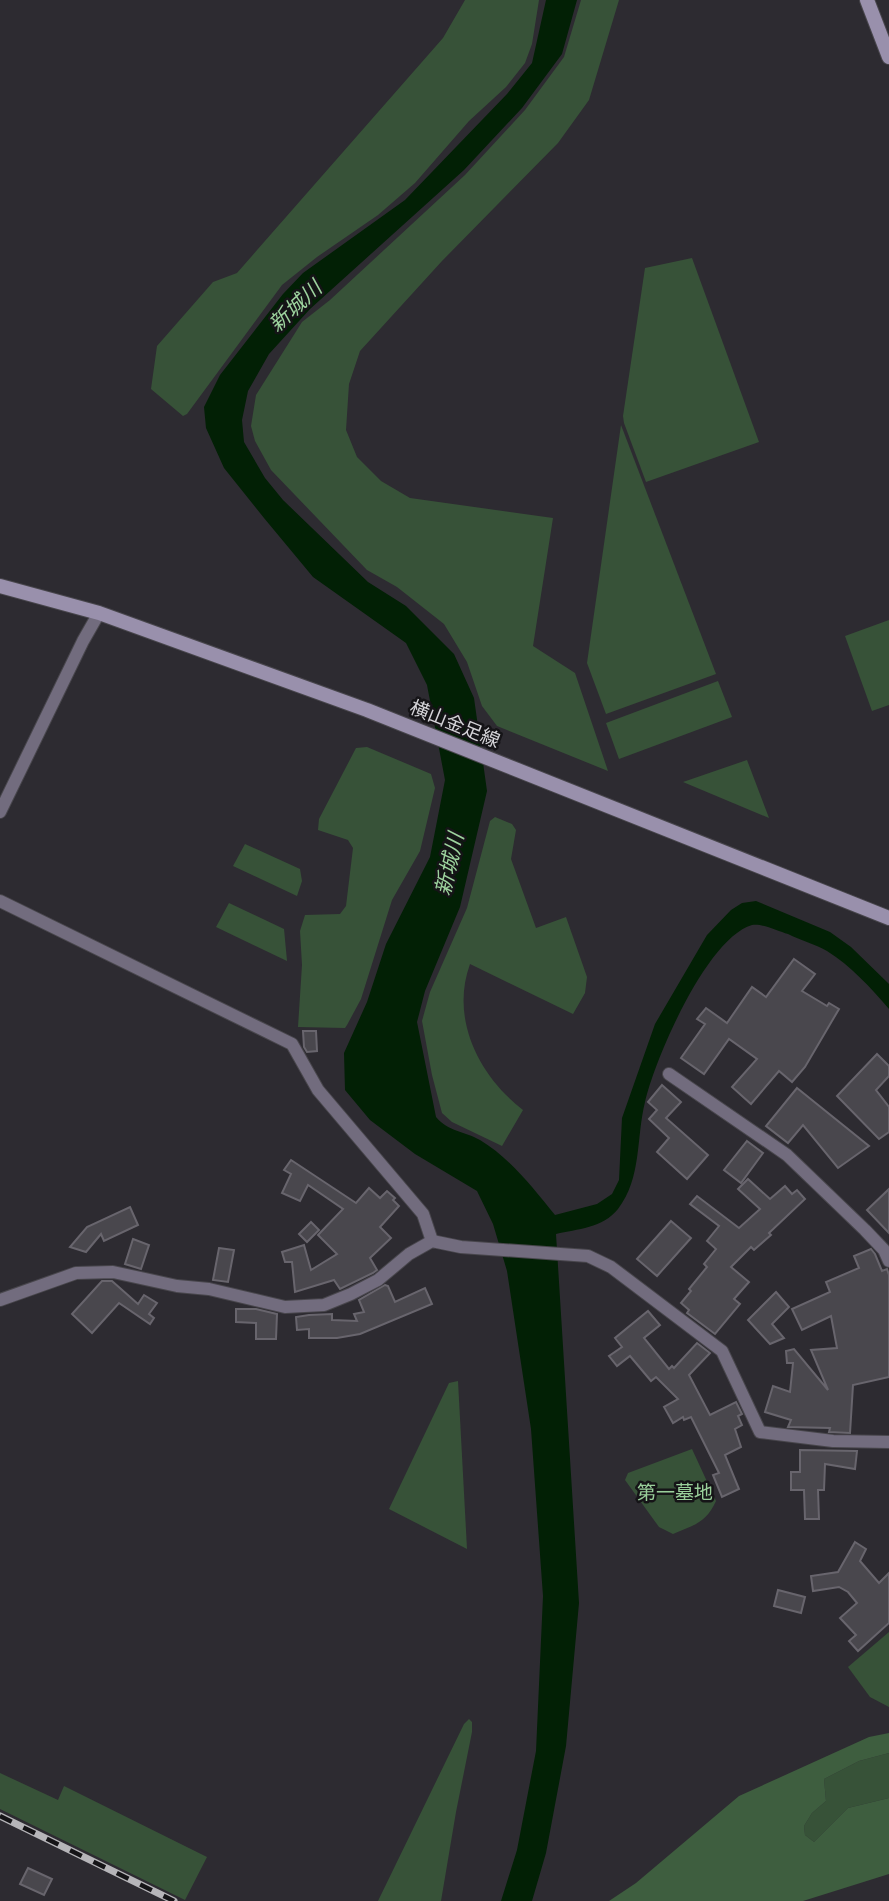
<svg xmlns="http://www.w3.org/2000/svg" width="889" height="1901" viewBox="0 0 889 1901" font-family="Cabin,'Noto Sans JP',sans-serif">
  <rect width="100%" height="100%" fill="#2d2b31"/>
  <g fill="#375238">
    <path d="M465 0H539L532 44 525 63 506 87 469 121 415 183 378 215 317 257 282 285 187 414 183 416 151 389 157 346 213 282 237 273 443 38Z"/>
    <path d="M581 0H619L589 100 558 143 442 261 360 351 349 384 346 430 357 457 381 481 410 498 553 518 533 646 575 673 608 771 497 726 482 706 467 662 444 624 397 587 367 570 271 470 255 441 251 426 256 395 302 322 330 300 465 175 525 110 564 57Z"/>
    <path d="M692 258 759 442 646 482 624 423 623 416 645 268Z"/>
    <path d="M621 425 716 674 606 714 587 663Z"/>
    <path d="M889 620V705L872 711 845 636Z"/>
    <path d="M718 681 732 717 619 759 606 723Z"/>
    <path d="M367 747 431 774 435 788 420 851 392 900 361 999 347 1025 345 1028 298 1027 302 965 300 931 305 915 340 914 346 906 353 848 348 840 318 830 319 819 356 748Z"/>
    <path d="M747 760 769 818 683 782Z"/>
    <path d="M495 817 512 824 516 830 511 859 536 928 566 917 587 977 585 993 573 1014 470 964C450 1019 479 1076 523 1110L502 1146 452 1122 442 1113 432 1075 422 1021 430 992 467 908 490 821Z"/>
    <path d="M245 844 300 869 302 881 297 896 233 866Z"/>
    <path d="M229 903 284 929 287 961 216 927Z"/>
    <path d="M458 1381 467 1549 389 1509 449 1383Z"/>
    <path d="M692 1449 716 1501C706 1523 694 1525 673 1534L659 1527 625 1480 628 1473Z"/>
    <path d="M889 1632V1707L870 1697 848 1667Z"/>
    <path d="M469 1719 472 1722V1732L456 1812 441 1901H378L464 1724Z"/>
    <path d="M889 1753V1798L848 1808 814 1842 805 1835 804 1826 812 1813 826 1801 824 1779 859 1761Z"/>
    <path d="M0 1773 58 1800 64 1786 207 1857 185 1900 0 1809Z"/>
  </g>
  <path fill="#3e5e3f" d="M889 1733V1753L859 1761 824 1779 826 1801 812 1813 804 1826 805 1835 814 1842 848 1808 889 1798V1874L803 1901H609L636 1883 739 1796 869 1737Z"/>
  <path fill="#022005" d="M546 0H577L562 54 522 108 464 170 310 309 269 354 248 391 242 420 244 442 265 478 283 500 368 582 406 606 454 654 474 698 487 791 460 907 425 991 417 1022 436 1117C449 1132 464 1131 480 1140 510 1158 533 1188 555 1215L597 1204 612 1194 619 1180 622 1118 655 1024 707 935 731 910 742 903 756 901 830 932 851 947 889 984V1009C871 988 850 965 827 951 815 944 800 940 788 934 778 931 762 923 752 925 707 938 655 1058 645 1102 636 1138 642 1178 618 1209 603 1228 577 1229 556 1234L579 1603 566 1746 546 1853 532 1901H501L517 1850 536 1751 543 1596 531 1429 507 1271 493 1224 477 1191 415 1154 370 1120 345 1090 344 1053 367 1002 386 944 430 857 445 780 427 685 406 643 313 577 264 518 224 468 206 428 204 407 220 375 283 294 303 273 405 200 507 94 532 63Z"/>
  <g fill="#49474d" stroke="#68656d" stroke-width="2">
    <path d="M794 959 815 974 802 991 827 1006 829 1003 839 1009 805 1067 792 1082 779 1071 751 1104 732 1087 757 1059 729 1039 704 1074 681 1058 705 1024 697 1019 706 1008 727 1023 752 987 766 997Z"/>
    <path d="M303 1031H316L317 1051 307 1052 304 1047Z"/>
    <path d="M877 1054 889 1066V1076L876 1090 889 1107V1132L879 1139 837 1096Z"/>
    <path d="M662 1085 681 1102 666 1118 708 1155 687 1179 657 1152 669 1138 649 1119 657 1110 648 1102Z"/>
    <path d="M797 1088 869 1146 838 1168 803 1125 788 1143 766 1126Z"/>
    <path d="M747 1141 763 1153 741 1183 724 1170Z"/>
    <path d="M291 1160 356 1203 369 1188 380 1198 387 1191 395 1198 393 1200 399 1206 380 1227 391 1238 370 1258 377 1270 373 1273 340 1289 334 1280 295 1292 292 1262H285L282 1252 304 1245 311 1270 337 1254 318 1235 343 1209 308 1185 300 1201 282 1193 291 1174 284 1170Z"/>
    <path d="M748 1179 770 1199 785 1186 792 1194 797 1190 805 1199 769 1233 771 1235 754 1250 751 1247 731 1267 749 1282 734 1299 740 1304 715 1334 687 1313 689 1310 681 1303 691 1291 689 1289 707 1267 704 1264 716 1249 707 1241 719 1226 690 1204 697 1196 739 1228 760 1209 738 1189Z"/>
    <path d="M889 1189V1233L867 1210Z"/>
    <path d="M130 1207 138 1225 104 1241 101 1234 86 1252 70 1247 87 1227Z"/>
    <path d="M671 1221 691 1238 657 1276 637 1259Z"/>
    <path d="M311 1222 319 1230 307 1242 299 1234Z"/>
    <path d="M133 1239 149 1245 141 1269 125 1264Z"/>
    <path d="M219 1248 234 1250 228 1282 213 1280Z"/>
    <path d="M871 1249 875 1254 882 1271 887 1269 889 1275V1377L853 1385 850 1433 829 1432 830 1428 788 1427 791 1420 765 1412 773 1386 790 1392 793 1363H787L786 1351 794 1349 828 1390 811 1350 837 1348 831 1316 802 1330 792 1309 830 1292 826 1282 859 1268 854 1256Z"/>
    <path d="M102 1281H112L138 1304 144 1295 157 1303 149 1314 154 1318 150 1324 119 1303 92 1333 72 1314Z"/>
    <path d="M385 1285 388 1286 395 1302 425 1288 432 1304 360 1334 337 1338H309V1329L297 1330 296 1317 309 1315 332 1314V1320L357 1321 354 1314 364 1312 359 1300Z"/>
    <path d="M776 1292 789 1307 772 1324 784 1338 770 1344 748 1320Z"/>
    <path d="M236 1309H256L277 1314 276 1339H256V1323L236 1322Z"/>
    <path d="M648 1311 660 1325 644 1338 669 1369 672 1366 674 1368 697 1343 710 1353 689 1375 710 1415 736 1402 742 1414 738 1416 742 1425 735 1429 741 1447 725 1455 739 1489 722 1497 713 1475 719 1473 691 1417 684 1420 683 1417 673 1423 664 1407 678 1399 656 1377 651 1381 630 1356 617 1366 609 1356 622 1347 615 1338Z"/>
    <path d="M800 1450 857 1451 855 1469 825 1464 824 1490H818L819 1519H805L804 1490H791V1472H800Z"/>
    <path d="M855 1542 866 1549 860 1561 879 1583 889 1573V1623L858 1651 849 1641 856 1635 840 1618 857 1603 848 1592 839 1587 813 1591 811 1576 838 1572Z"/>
    <path d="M778 1590 805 1597 801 1613 774 1606Z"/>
    <path d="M28 1868 52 1879 44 1895 20 1884Z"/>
  </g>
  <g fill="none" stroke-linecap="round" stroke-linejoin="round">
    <defs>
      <g id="street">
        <path d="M0 812 83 641 99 613"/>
        <path d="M0 901 292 1044 318 1090 423 1214 432 1241"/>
        <path d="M669 1074 787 1155 865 1230 884 1250 889 1261"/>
        <path d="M0 1300 76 1273 113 1272 177 1286 209 1289 285 1307 324 1305 351 1294 378 1280 409 1254 432 1241 461 1247 588 1256 611 1267 722 1351 760 1432 833 1441 889 1442"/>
      </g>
      <g id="secondary">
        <path d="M867 0 889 57"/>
        <path d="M0 586 99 613 367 710 889 918"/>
      </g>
    </defs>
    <use href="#street" stroke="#48464c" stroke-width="14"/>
    <use href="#secondary" stroke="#48464c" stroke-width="16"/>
    <use href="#street" stroke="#726c7e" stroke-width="12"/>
    <use href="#secondary" stroke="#9990ac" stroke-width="14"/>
    <defs>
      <path id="rail" d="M0 1816 174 1901"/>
    </defs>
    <use href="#rail" stroke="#b6b5b9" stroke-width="7"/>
    <use href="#rail" stroke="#151417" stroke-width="4.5" stroke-dasharray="13" stroke-linecap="butt"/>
  </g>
  <g text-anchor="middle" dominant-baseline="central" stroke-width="5" stroke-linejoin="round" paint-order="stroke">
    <g font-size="19" fill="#d5d4d8" stroke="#151417">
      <text transform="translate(455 724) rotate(22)">横山金足線</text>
    </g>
    <g font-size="19" fill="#99cf9a" stroke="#151417">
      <text x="675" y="1492">第一墓地</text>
    </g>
    <g font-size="21" font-style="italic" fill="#9dd39e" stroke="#151417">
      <text transform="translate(295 306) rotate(-43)">新城川</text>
      <text transform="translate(449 864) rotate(-77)">新城川</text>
    </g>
  </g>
</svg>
